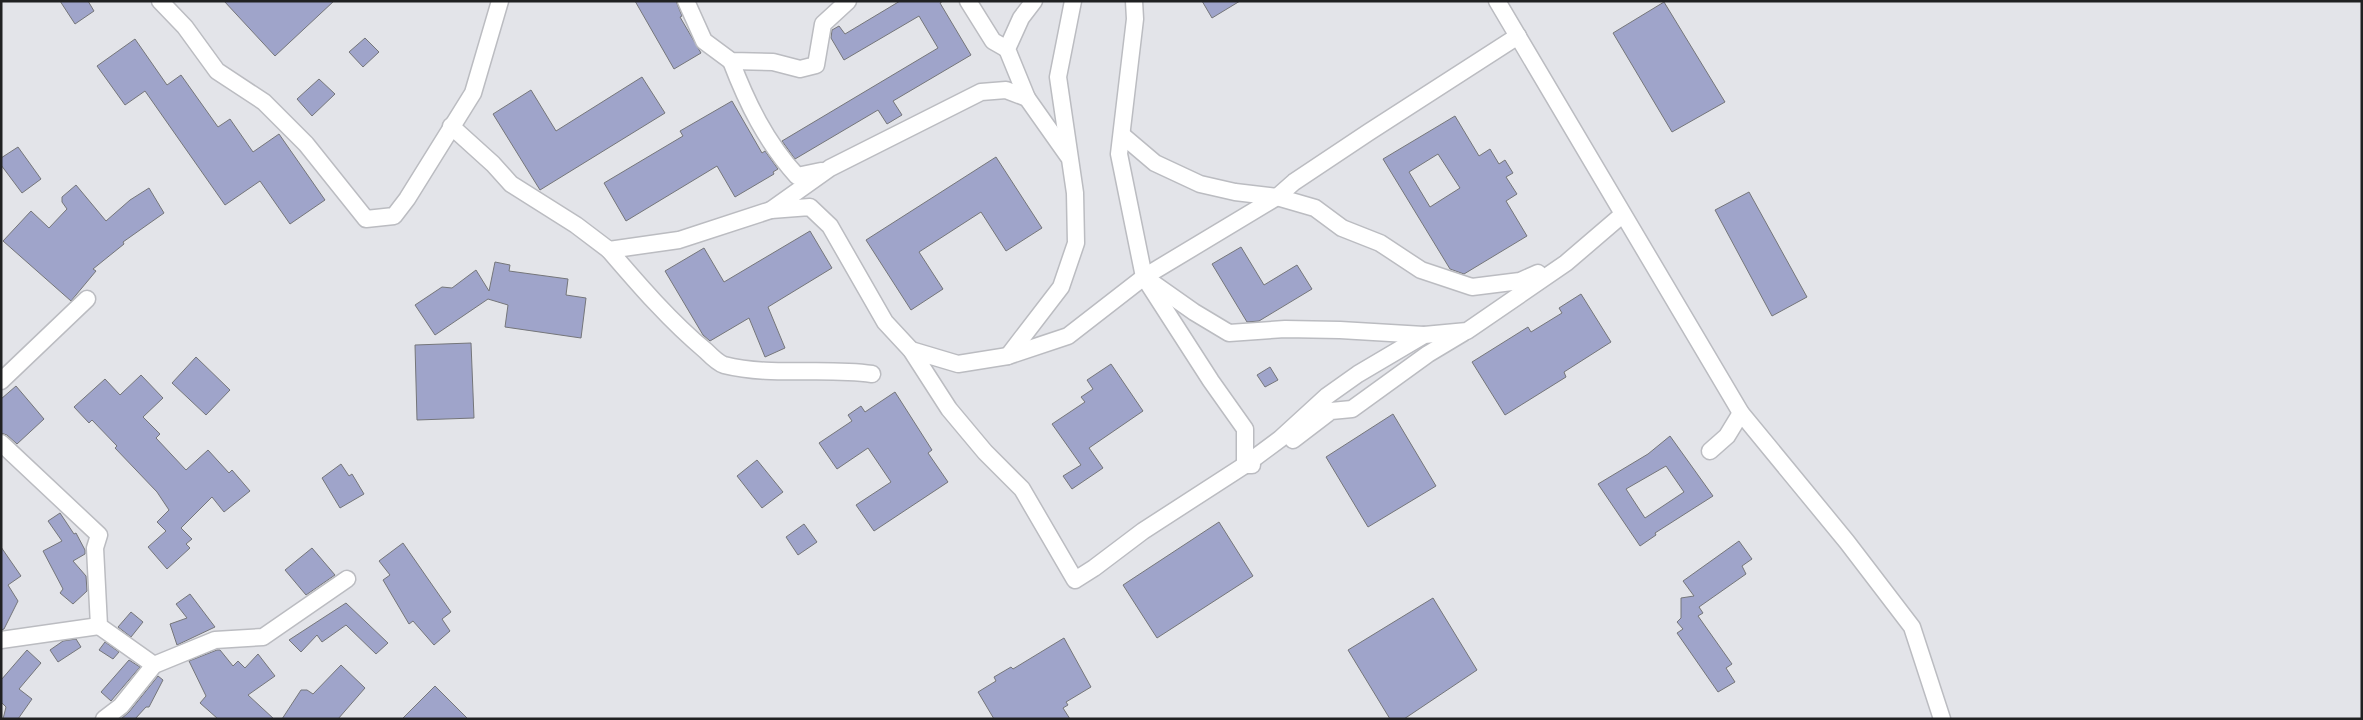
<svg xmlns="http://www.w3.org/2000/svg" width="2363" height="720" viewBox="0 0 2363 720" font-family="'Space Grotesk',sans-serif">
  <rect width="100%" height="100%" fill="#e3e4e9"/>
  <g fill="#9fa4ca" stroke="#75767a" fill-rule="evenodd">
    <path d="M60 1H88L94 11 75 24Z"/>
    <path d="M224 1H334L275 56Z"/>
    <path d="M635 1H676L682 16 680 17 701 53 674 69Z"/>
    <path d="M900 1H943L940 3 971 55 893 101 902 115 887 124 878 110 795 159 782 141 938 48 919 16 844 60 831 38 832 30 839 26 845 34Z"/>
    <path d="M1202 1H1240L1212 18Z"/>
    <path d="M1664 2 1725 102 1672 132 1613 33Z"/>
    <path d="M365 38 379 52 363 67 349 52Z"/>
    <path d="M135 39 167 85 181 75 218 127 230 119 253 152 279 134 325 200 290 224 260 181 225 205 145 91 125 105 97 66Z"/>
    <path d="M642 77 665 113 540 190 493 114 531 90 556 131Z"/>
    <path d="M319 79 335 94 312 116 297 99Z"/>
    <path d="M732 101 762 153 765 151 778 169 773 172 774 174 735 197 717 166 626 221 604 183 683 136 680 131Z"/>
    <path d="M1455 116 1479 156 1490 149 1499 164 1505 160 1513 173 1506 177 1517 194 1506 201 1527 236 1464 274 1450 269 1383 159ZM1438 154 1460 188 1430 207 1409 172Z"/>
    <path d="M18 147 41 179 22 193 1 165V158Z"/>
    <path d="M996 157 1042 228 1006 251 981 212 919 252 943 289 911 310 866 240Z"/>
    <path d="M76 185 106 221 130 200 149 188 164 213 123 242 124 244 93 269 96 271 71 301 3 241 31 211 49 228 67 209 62 202V197Z"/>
    <path d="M1749 192 1807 297 1772 316 1715 210Z"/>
    <path d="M810 231 832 268 768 307 785 348 765 357 749 318 710 341 703 335 665 271 704 248 724 282Z"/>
    <path d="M1241 247 1264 285 1297 265 1312 289 1259 321 1247 322 1212 264Z"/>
    <path d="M495 262 510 265 509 271 568 279 566 295 586 298 581 338 505 327 508 305 488 299 435 335 415 305 442 287 452 288 476 270 489 291Z"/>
    <path d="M1581 294 1611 342 1564 372 1566 377 1505 415 1472 362 1528 327 1531 332 1562 313 1559 308Z"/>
    <path d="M471 343 474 418 417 420 415 345Z"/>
    <path d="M196 357 230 390 206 415 172 383Z"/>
    <path d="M1111 364 1143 411 1089 448 1103 468 1072 489 1063 476 1081 465 1052 424 1085 402 1081 397 1093 389 1087 380Z"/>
    <path d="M1270 367 1278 380 1265 387 1257 375Z"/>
    <path d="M141 375 163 398 143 417 160 434 156 438 186 470 208 450 229 473 232 470 250 491 224 512 212 497 181 528 192 539 186 544 190 548 167 569 148 547 166 531 157 522 169 510 157 492 115 448 117 446 92 420 89 423 74 407 105 379 120 395Z"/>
    <path d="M16 386 44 419 17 444 7 435 1 433V399Z"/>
    <path d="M895 392 932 450 928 453 948 482 874 531 856 505 891 482 868 448 837 469 819 443 852 421 848 415 861 406 865 412Z"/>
    <path d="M1393 414 1436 486 1368 527 1326 457Z"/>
    <path d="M1670 436 1713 496 1655 533 1656 535 1640 546 1598 484 1648 454ZM1666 466 1684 492 1645 518 1626 489Z"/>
    <path d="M757 460 783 492 762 508 737 476Z"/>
    <path d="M341 464 349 476 352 474 364 494 340 508 322 478Z"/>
    <path d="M60 513 74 534 76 533 85 550V554L73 561 86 576 87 591 73 604 60 593 63 589 43 551 62 541 48 521Z"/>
    <path d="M1219 522 1253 576 1157 638 1123 585Z"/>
    <path d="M804 524 817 542 798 555 786 537Z"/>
    <path d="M1739 541 1752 559 1742 566 1746 574 1699 607 1703 613 1698 616 1732 664 1726 668 1735 682 1718 692 1677 633 1683 629 1677 622 1681 618V598L1694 596 1683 581Z"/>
    <path d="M403 543 451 612 442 619 450 631 434 645 413 621 409 624 383 580 390 575 379 561Z"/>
    <path d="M1 547 21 576 8 585 18 601 4 629 1 630Z"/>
    <path d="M312 548 335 575 306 595 285 570Z"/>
    <path d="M190 594 215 627 177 645 170 624 187 618 176 604Z"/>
    <path d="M1433 598 1477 670 1404 719H1390L1348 650Z"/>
    <path d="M346 603 388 643 376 654 346 625 322 642 317 635 301 652 289 640Z"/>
    <path d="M131 612 143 622 131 637 118 627Z"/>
    <path d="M1064 638 1091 687 1066 702 1068 705 1063 708 1070 719H994L978 692 996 681 994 677 1011 667 1013 669Z"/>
    <path d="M76 639 81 647 58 662 50 650 63 641Z"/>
    <path d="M105 642 119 652 113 659 99 650Z"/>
    <path d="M27 650 41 663 19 689 32 699 18 719H3L6 707 1 702V680Z"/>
    <path d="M217 650H220L233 666 238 661 245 668 258 654 275 676 248 695 274 719H218L200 703 206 696 189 661Z"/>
    <path d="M129 660 140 667 111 701 101 692Z"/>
    <path d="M341 665 365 688 338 719H282L301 690H307L313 694Z"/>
    <path d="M158 676 163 680 149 707H146L135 719H121L129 712Z"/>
    <path d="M435 686 468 719H402Z"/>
  </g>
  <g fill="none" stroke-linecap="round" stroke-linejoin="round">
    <defs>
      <g id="street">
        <path d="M160 1 185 27 217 71 264 102 306 144 366 219 394 216 407 199 473 93 500 1"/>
        <path d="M686 1 704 41 731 61 773 62 800 69 816 65 823 24 848 1"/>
        <path d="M968 1 993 41 1007 49"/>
        <path d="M1134 1 1135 19 1119 154 1144 277 1211 381 1245 429V465H1252"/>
        <path d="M1497 1 1741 413 1847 542 1912 627 1942 719"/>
        <path d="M731 61C747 103 766 142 797 176L821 171"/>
        <path d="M1027 98 1007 49 1021 18 1034 1"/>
        <path d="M451 126 493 164 511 184 576 225 609 250 679 240 771 210 810 207 830 226 885 322 911 350 949 409 985 452 1022 489 1075 580 1094 568 1143 531 1245 465 1280 439 1327 396 1358 374 1424 335 1467 331 1566 263 1622 215"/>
        <path d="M1122 135 1155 163 1200 184 1235 192 1277 197 1315 208 1342 228 1380 243 1421 270 1472 287 1520 281 1538 273"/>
        <path d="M771 210 830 168 981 92 1006 90 1027 98 1068 156"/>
        <path d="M609 250C639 285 670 321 706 351 711 356 718 363 724 365 772 377 823 367 872 374"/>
        <path d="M1150 281 1194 312 1229 333 1285 329 1340 330 1424 335"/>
        <path d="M911 350 958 364 1008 356 1068 336 1144 277 1277 197 1294 182 1369 132 1518 36"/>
        <path d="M1008 356 1061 287 1076 243 1075 193 1058 77 1073 1"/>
        <path d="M1 381 87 299"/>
        <path d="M1293 440 1331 411 1352 409 1428 354 1463 333"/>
        <path d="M1 443 99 535 95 548 99 626 154 665"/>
        <path d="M1710 451 1727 436 1741 413"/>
        <path d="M1 640 99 626"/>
        <path d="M104 719 121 706 154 665 215 640 263 637 347 579"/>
      </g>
    </defs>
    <use href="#street" stroke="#bbbcc1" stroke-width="19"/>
    <use href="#street" stroke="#fff" stroke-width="16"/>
  </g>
  <rect width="2363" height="720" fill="none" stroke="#202122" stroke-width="5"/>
</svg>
